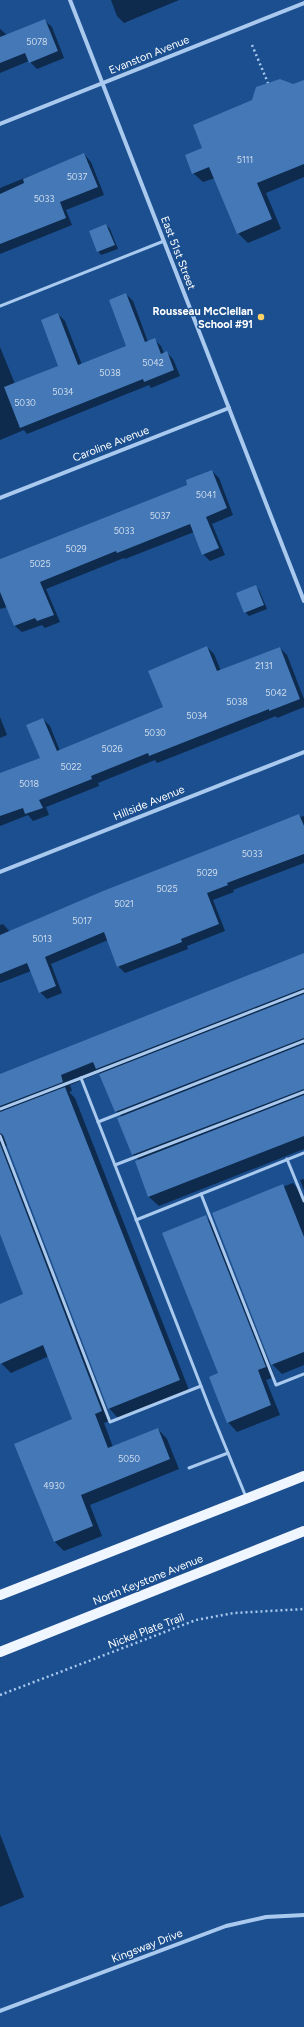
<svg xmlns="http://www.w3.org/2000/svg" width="304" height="2027" viewBox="0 0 304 2027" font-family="Figtree,sans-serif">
  <rect width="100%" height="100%" fill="#1b4f8f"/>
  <g fill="#0007">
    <path d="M111 0H179L124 23 117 16Z"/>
    <path d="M44 20 52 27 64 58 37 69 29 61 0 73V29L7 35Z"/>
    <path d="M304 81V177L266 193 281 229 248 243 238 233 215 178 203 182 193 173 203 149 293 85Z"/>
    <path d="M84 154 91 162 104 195 66 210 72 225 0 254V188Z"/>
    <path d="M106 225 110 229 118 249 101 255 98 251Z"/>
    <path d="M126 294 133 301 148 342 154 339 161 346 164 353H167L173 359 180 376 151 388 149 385 27 434 24 430 0 440V347L15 384 59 367 58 314 65 321 82 365 127 346Z"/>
    <path d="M212 471 219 478 233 515 212 524 225 555 210 561 203 554 194 532 125 559 124 558 46 589 60 622 45 628 42 625 22 632 15 626 7 607 0 609V559L189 485Z"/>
    <path d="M255 586 259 590 267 609 249 616 245 612Z"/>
    <path d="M207 647 214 654 221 671 280 648 287 655 304 699V707L277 718 276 716 157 763 155 760 98 783 99 786 46 807 49 815 33 821 28 815 0 826V774L41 758 43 719 50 726 60 751 164 708Z"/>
    <path d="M0 717 7 735 0 738Z"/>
    <path d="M299 815 301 817 304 816V863L233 890 234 892 213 900 225 931 187 946 188 949 125 973 118 966 108 940 51 964 62 993 47 999 40 992 31 971 0 983V925L3 924 10 932Z"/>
    <path d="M304 954V1149L159 1206 149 1197 136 1161 139 1160 133 1155 122 1117 116 1111 99 1073 70 1085 72 1091 69 1092 75 1098 189 1390 118 1418 109 1408 7 1144 6 1147 111 1420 104 1423 113 1447 158 1429 167 1439 179 1469 90 1505 102 1536 64 1551 54 1541 73 1420 49 1356 11 1373 0 1362V1305L25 1295 0 1232V1075Z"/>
    <path d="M304 1179V1190L300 1180Z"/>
    <path d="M293 1183 304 1197V1365L282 1374 272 1364 213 1214Z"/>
    <path d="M206 1217 215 1226 275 1377 266 1380 280 1415 237 1432 228 1422Z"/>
    <path d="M0 1834 24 1897 0 1907Z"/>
  </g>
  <g fill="#4478b7">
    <path d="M45 19 58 51 29 63 25 53 0 63V37Z"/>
    <path d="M280 79 293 84 304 80V164L257 183 272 219 237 234 209 167 192 174 185 155 202 148 193 125 252 100 256 87Z"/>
    <path d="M84 153 98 187 60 202 66 218 0 244V194L24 183 23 179Z"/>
    <path d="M106 224 115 245 97 252 89 231Z"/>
    <path d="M126 293 145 342 155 338 161 354 167 351 174 370 144 382 143 379 20 428 4 387 58 366 41 320 58 313 78 365 126 346 109 300Z"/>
    <path d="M212 470 227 508 206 517 219 548 202 555 190 524 117 553 116 551 40 582 54 615 37 621 35 618 14 626 0 592V559L187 485 186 480Z"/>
    <path d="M256 585 264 605 244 613 236 593Z"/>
    <path d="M207 646 217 671 280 647 300 699 269 711V709L149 756 148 753 91 776 92 779 39 800 43 808 25 814 23 808 0 816V773L40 758 26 725 43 718 57 751 163 707 148 671Z"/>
    <path d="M299 814 304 826V854L227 883 228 885 207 893 219 924 181 939 182 942 117 967 104 932 45 957 56 986 39 993 27 963 0 974V935L103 891Z"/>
    <path d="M304 953V988L96 1069 93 1062 61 1075 63 1082 0 1106V1074Z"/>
    <path d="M304 994V1038L115 1112 99 1074Z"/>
    <path d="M304 1044V1089L132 1155 117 1118Z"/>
    <path d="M65 1087 180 1380 108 1409 3 1135 0 1133V1112Z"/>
    <path d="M304 1095V1136L148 1197 135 1161Z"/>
    <path d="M0 1144 102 1411 95 1414 108 1448 158 1428 170 1459 81 1495 93 1526 54 1542 14 1444 72 1419 43 1345 0 1364V1304L23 1294 0 1234Z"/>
    <path d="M283 1184 304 1237V1352L271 1365 212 1213Z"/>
    <path d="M206 1215 266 1367 258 1370 271 1405 227 1423 209 1377 218 1373 162 1233Z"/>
  </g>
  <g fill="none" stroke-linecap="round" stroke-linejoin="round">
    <g stroke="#a9c9ee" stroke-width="2.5" stroke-dasharray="2 3" stroke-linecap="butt">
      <path d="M252 45 268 83"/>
      <path d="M0 1695 196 1620 234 1613 304 1609"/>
    </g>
    <g stroke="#a9c9ee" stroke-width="3">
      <path d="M0 306 164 241"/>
      <path d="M81 1078 304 991"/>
      <path d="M0 1109 81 1078 210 1409 246 1497"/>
      <path d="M98 1122 304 1041"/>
      <path d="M0 1136 110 1422 201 1386"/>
      <path d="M287 1159 304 1201"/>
      <path d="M115 1165 304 1092"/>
      <path d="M201 1194 276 1385 304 1374"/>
      <path d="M136 1220 304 1153"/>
      <path d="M189 1468 228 1453"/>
    </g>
    <g stroke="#a9c9ee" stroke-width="4">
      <path d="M70 0 304 601"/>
      <path d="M0 124 304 3"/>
      <path d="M0 498 229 408"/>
      <path d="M0 872 304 752"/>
      <path d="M0 2011 226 1926 266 1917 304 1915"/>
    </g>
    <g stroke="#f0f6ff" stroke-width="10">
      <path d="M0 1595 304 1476"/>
      <path d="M0 1652 304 1531"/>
    </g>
  </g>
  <circle fill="#ffd166" stroke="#1b4f8f" stroke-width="1.5" cx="261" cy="317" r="4"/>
  <g text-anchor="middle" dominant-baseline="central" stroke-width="3" stroke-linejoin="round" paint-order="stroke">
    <g font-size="9" fill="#d0dded">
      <text x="37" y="41">5078</text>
      <text x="245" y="159">5111</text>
      <text x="77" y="176">5037</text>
      <text x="44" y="198">5033</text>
      <text x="153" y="362">5042</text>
      <text x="110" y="372">5038</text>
      <text x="63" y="391">5034</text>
      <text x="25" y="402">5030</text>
      <text x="206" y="494">5041</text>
      <text x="160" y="515">5037</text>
      <text x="124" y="530">5033</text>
      <text x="76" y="548">5029</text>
      <text x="40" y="563">5025</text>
      <text x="264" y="665">2131</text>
      <text x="276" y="692">5042</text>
      <text x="237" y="701">5038</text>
      <text x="197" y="715">5034</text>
      <text x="155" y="732">5030</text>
      <text x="112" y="748">5026</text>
      <text x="71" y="766">5022</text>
      <text x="29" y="783">5018</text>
      <text x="252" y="853">5033</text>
      <text x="207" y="872">5029</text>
      <text x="167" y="888">5025</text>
      <text x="124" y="903">5021</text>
      <text x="82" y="920">5017</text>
      <text x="42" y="938">5013</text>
      <text x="129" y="1458">5050</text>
      <text x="54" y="1485">4930</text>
    </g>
    <g font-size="11" fill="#fff" stroke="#1b4f8f">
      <text transform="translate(149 55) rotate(-22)">Evanston Avenue</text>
      <text transform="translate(178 253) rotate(69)">East 51st Street</text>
      <text transform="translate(111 444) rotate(-21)">Caroline Avenue</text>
      <text transform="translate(149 803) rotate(-22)">Hillside Avenue</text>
      <text transform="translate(148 1580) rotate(-22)">North Keystone Avenue</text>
      <text transform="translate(146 1631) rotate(-21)">Nickel Plate Trail</text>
      <text transform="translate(147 1946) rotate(-21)">Kingsway Drive</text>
    </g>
    <g font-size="11" font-weight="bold" fill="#fff" stroke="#1b4f8f" text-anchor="end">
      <text x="253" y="311">Rousseau McClellan<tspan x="253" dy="13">School #91</tspan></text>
    </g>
  </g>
</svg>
